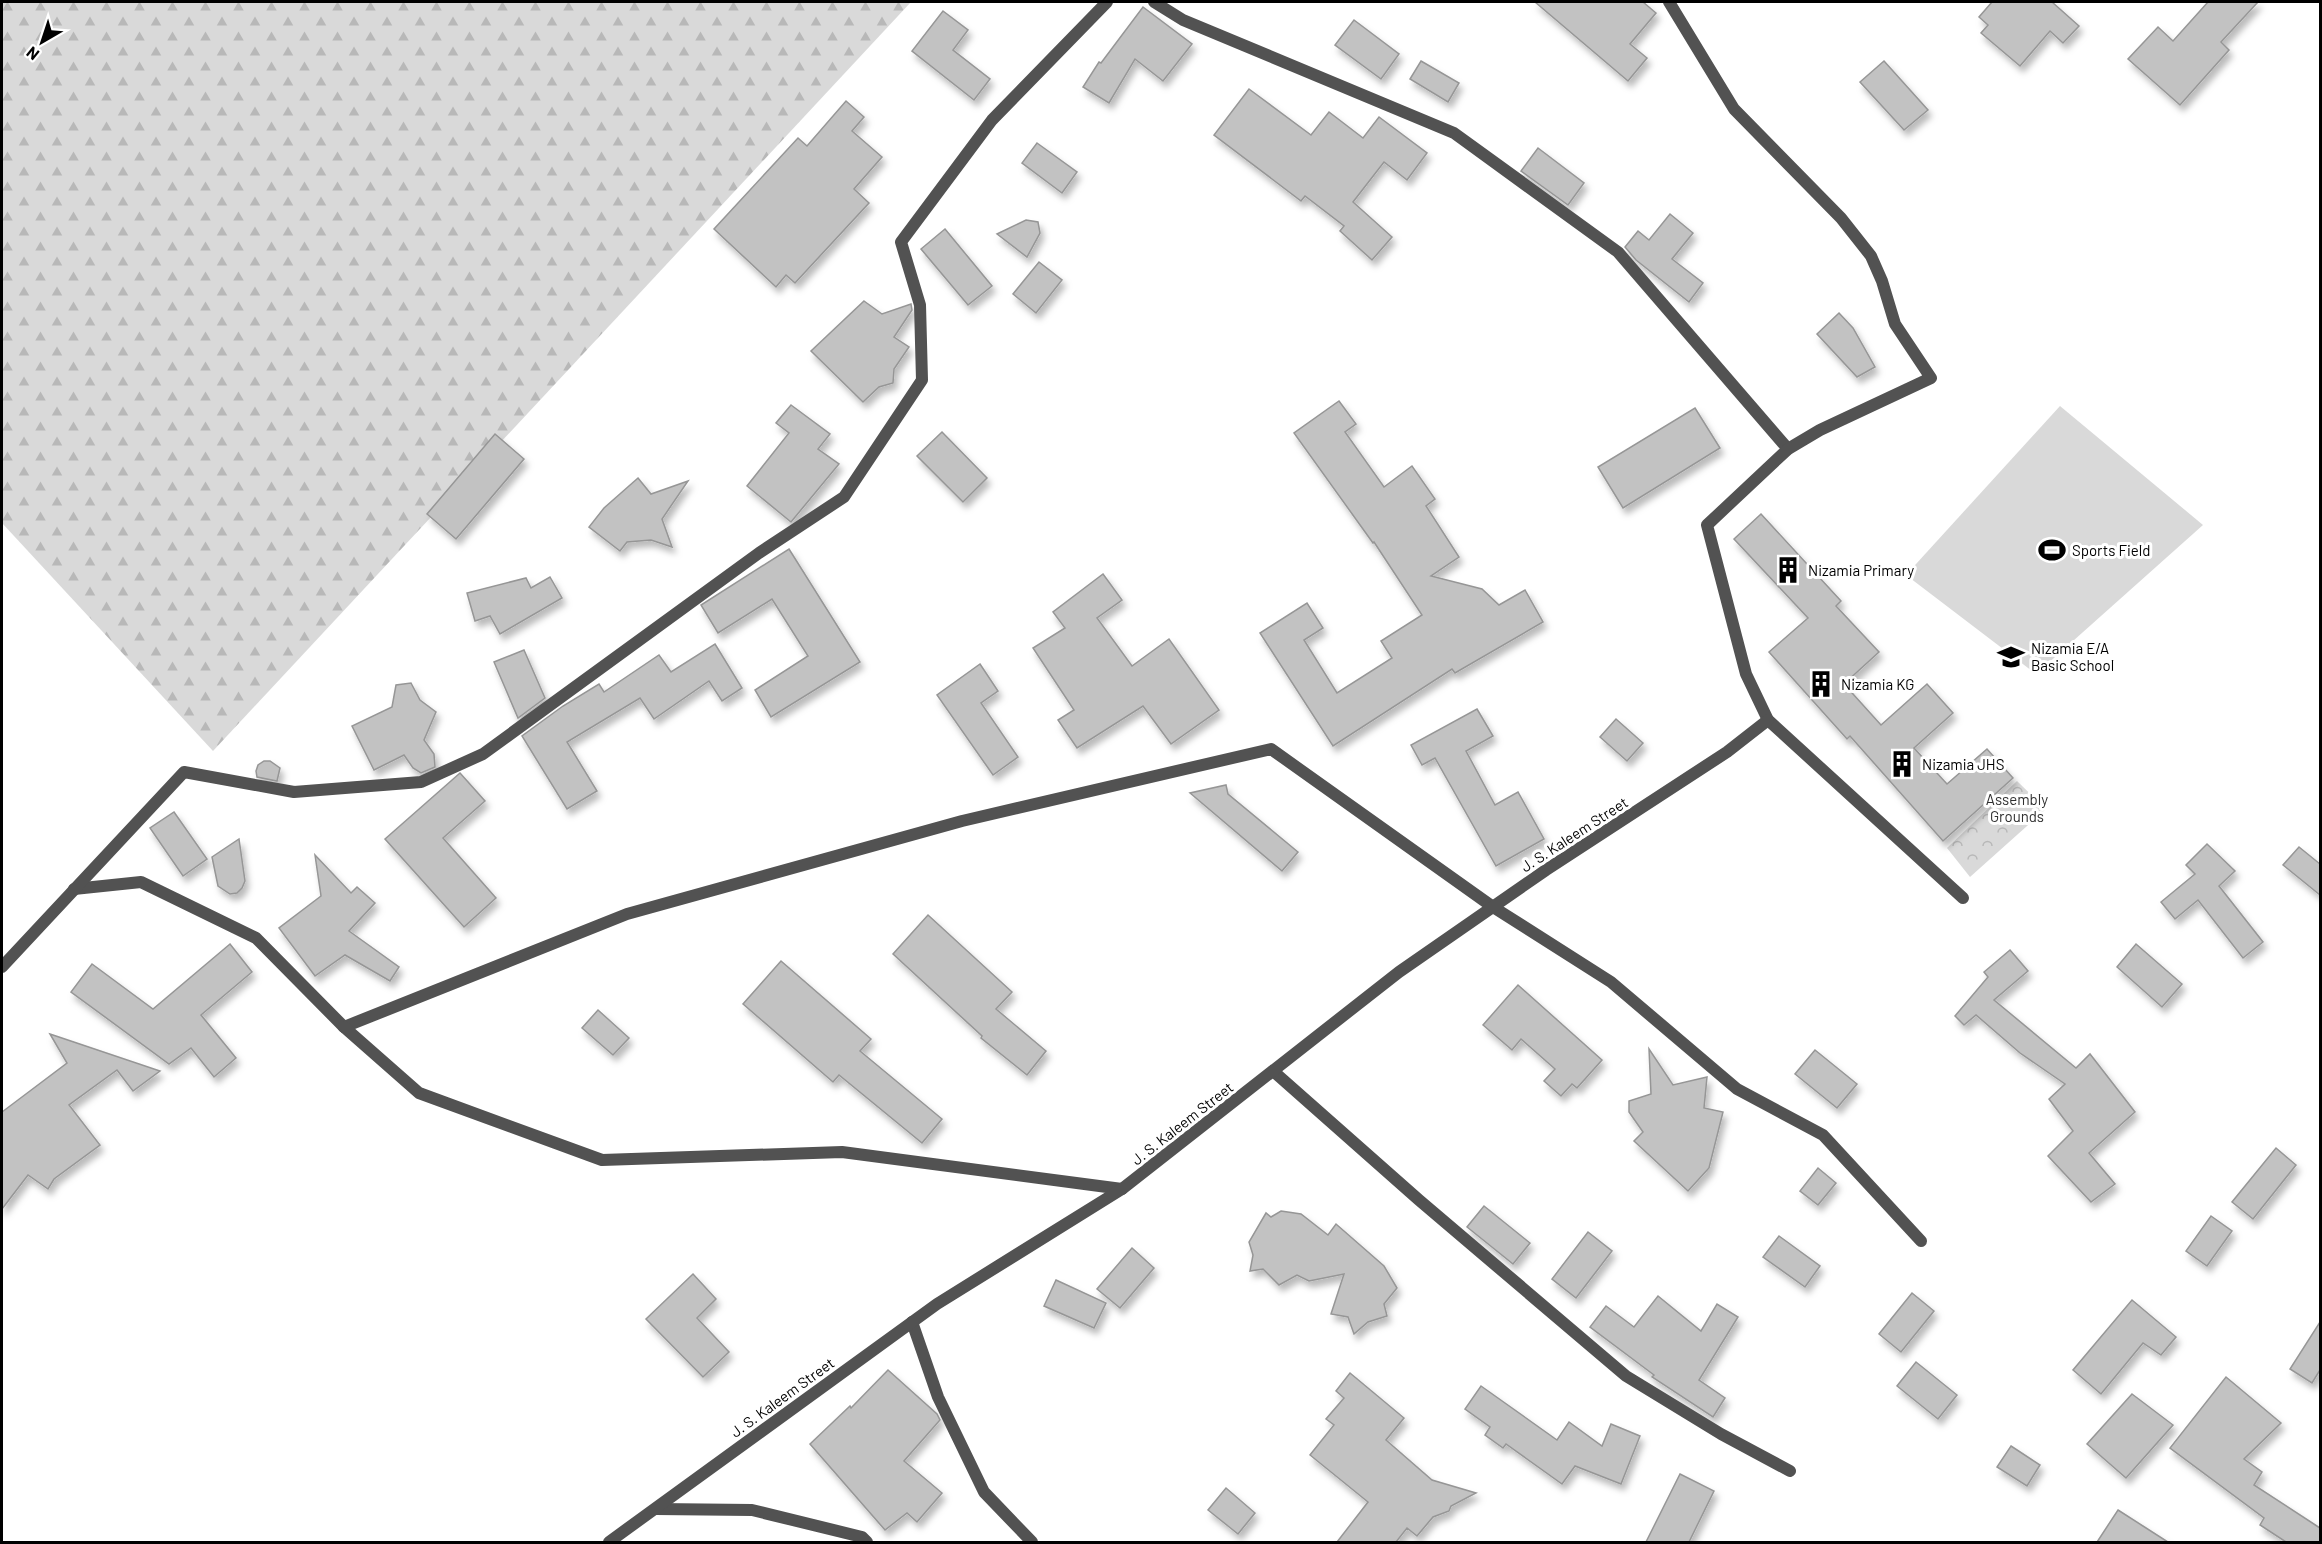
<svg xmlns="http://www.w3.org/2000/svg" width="2322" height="1544" viewBox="0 0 2322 1544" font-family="Barlow,sans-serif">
  <defs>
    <pattern id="forest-firs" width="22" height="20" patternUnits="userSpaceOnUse" patternTransform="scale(1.5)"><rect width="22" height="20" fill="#d9d9d9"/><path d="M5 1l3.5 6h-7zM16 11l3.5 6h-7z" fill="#b8b8b8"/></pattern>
    <pattern id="park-crowns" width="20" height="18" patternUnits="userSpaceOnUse" patternTransform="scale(1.5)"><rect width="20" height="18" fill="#d9d9d9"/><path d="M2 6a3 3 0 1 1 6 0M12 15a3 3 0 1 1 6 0" fill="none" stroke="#b8b8b8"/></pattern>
    <filter id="shadow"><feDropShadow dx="3.5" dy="6" stdDeviation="3" flood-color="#0004"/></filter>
  </defs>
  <rect width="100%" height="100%" fill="#fff"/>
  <path fill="url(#forest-firs)" d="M2 2H911L213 751 2 523Z"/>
  <path fill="url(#park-crowns)" d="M2017 781 2046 809 1970 877 1947 848Z"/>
  <path fill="#d9d9d9" d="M2060 406 2203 525 2036 674 1906 575Z"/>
  <g fill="#c2c2c2" stroke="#969696" stroke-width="1.5" filter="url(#shadow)">
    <path d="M1535 2H1643L1656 13 1630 44 1647 58 1628 81Z"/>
    <path d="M1992 2H2052L2079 26 2063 43 2050 31 2020 66 1981 33 1988 25 1979 17Z"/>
    <path d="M2208 2H2258L2221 42 2229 50 2180 105 2128 59 2158 27 2173 41Z"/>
    <path d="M1143 7 1192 44 1163 81 1135 59 1109 103 1083 87 1099 62 1101 63Z"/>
    <path d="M943 11 968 30 953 50 990 79 974 100 912 51Z"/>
    <path d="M1354 20 1399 54 1381 79 1335 45Z"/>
    <path d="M1421 61 1459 83 1448 102 1410 79Z"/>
    <path d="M1884 61 1928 110 1904 130 1860 82Z"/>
    <path d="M1249 89 1311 135 1329 112 1363 138 1379 117 1427 153 1407 180 1384 162 1353 202 1392 237 1372 260 1340 231 1344 226 1305 196 1301 201 1214 135Z"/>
    <path d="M846 101 864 117 852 131 882 157 854 189 869 203 795 283 786 275 776 287 714 229 798 138 807 146Z"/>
    <path d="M1037 143 1077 172 1062 193 1022 163Z"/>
    <path d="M1538 148 1584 183 1568 205 1521 171Z"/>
    <path d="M1670 214 1693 233 1672 259 1703 283 1689 302 1636 260 1625 247 1638 231 1649 240Z"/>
    <path d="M1026 220 1038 222 1040 233 1027 257 997 234Z"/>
    <path d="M945 229 992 286 968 305 921 249Z"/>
    <path d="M1039 262 1062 280 1036 313 1013 294Z"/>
    <path d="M864 301 882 314 911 304 912 310 894 337 909 347 894 369 893 383 879 387 863 402 811 351Z"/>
    <path d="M1839 313 1853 328 1875 367 1857 377 1817 334Z"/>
    <path d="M1339 401 1356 424 1345 432 1384 487 1412 466 1435 499 1426 506 1459 557 1431 576 1482 589 1499 605 1525 590 1543 622 1455 673 1452 669 1333 746 1260 633 1307 603 1323 628 1304 640 1337 693 1392 658 1381 641 1422 615 1374 542 1373 543 1294 433Z"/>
    <path d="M791 405 830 434 818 449 839 464 791 522 747 486 789 433 776 423Z"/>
    <path d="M1695 408 1720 448 1623 508 1598 467Z"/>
    <path d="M942 432 987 478 963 502 917 456Z"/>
    <path d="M495 434 524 459 456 539 427 514Z"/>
    <path d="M638 478 651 494 688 481 662 519 672 547 651 540 627 542 620 551 589 527 604 508Z"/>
    <path d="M1761 514 1841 601 1836 606 1879 652 1844 684 1881 725 1927 684 1953 713 1914 748 1947 784 1987 749 2013 778 1943 841 1850 736 1847 739 1769 652 1808 618 1734 539Z"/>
    <path d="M789 549 860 662 771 717 755 690 808 656 772 599 718 633 701 605Z"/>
    <path d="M1103 574 1122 600 1097 618 1132 666 1169 639 1219 710 1171 744 1143 706 1077 748 1058 720 1074 710 1033 648 1065 628 1053 612Z"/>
    <path d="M550 577 562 598 500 634 490 616 475 621 467 593 526 578 531 588Z"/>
    <path d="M715 644 742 688 722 701 709 681 654 719 640 698 567 742 597 791 567 809 522 736 563 706 599 684 604 692 659 655 671 672Z"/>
    <path d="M524 650 545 698 518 718 494 662Z"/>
    <path d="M980 664 998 691 981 703 1018 757 993 775 937 695Z"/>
    <path d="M411 683 420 700 436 712 424 740 434 754 435 767 421 773 413 768 404 755 374 770 352 726 392 707 396 685Z"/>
    <path d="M1477 709 1493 736 1466 751 1495 805 1518 792 1544 839 1496 866 1435 758 1422 765 1411 745Z"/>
    <path d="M1616 719 1643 743 1627 761 1600 737Z"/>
    <path d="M264 761H270L280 768 277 781 257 777 256 771 258 765Z"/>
    <path d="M460 773 485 801 443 838 496 898 464 927 385 839Z"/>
    <path d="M1226 785 1228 794 1298 852 1282 871 1190 793Z"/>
    <path d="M174 812 207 859 183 876 150 828Z"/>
    <path d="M239 839 245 881 242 888 237 893 230 894 218 886 212 857Z"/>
    <path d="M2207 844 2235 871 2219 886 2263 942 2243 958 2198 900 2175 919 2161 902 2195 874 2186 865Z"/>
    <path d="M2299 847 2320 864V895L2283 865Z"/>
    <path d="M315 855 351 893 357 887 375 903 349 931 399 967 390 981 345 955 315 976 279 928 321 896Z"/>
    <path d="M928 915 1012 992 996 1009 1046 1051 1027 1075 981 1038 982 1036 893 954Z"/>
    <path d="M230 944 252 972 201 1015 236 1058 214 1077 191 1048 169 1064 71 992 92 964 153 1009Z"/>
    <path d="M2136 944 2182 984 2162 1007 2117 967Z"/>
    <path d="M2010 950 2028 971 1994 1000 2076 1068 2090 1054 2135 1112 2089 1153 2115 1184 2091 1202 2048 1156 2073 1131 2049 1099 2065 1084 2020 1053 1976 1015 1964 1025 1955 1016 1988 977 1984 972Z"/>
    <path d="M781 961 871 1039 860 1051 942 1119 922 1143 839 1075 833 1082 743 1004Z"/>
    <path d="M1518 985 1602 1060 1577 1088 1572 1084 1561 1096 1544 1081 1555 1069 1521 1039 1512 1050 1483 1025Z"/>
    <path d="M598 1010 629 1038 613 1055 582 1028Z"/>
    <path d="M50 1034 160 1071 133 1091 117 1070 69 1105 100 1145 54 1179 48 1189 28 1175 2 1209V1112L67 1063Z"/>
    <path d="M1649 1049 1673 1085 1707 1077 1704 1108 1723 1112 1709 1168 1688 1191 1634 1141 1643 1132 1629 1112V1101L1651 1094Z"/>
    <path d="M1815 1050 1857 1084 1837 1108 1795 1074Z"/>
    <path d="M2276 1148 2296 1165 2253 1219 2232 1202Z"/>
    <path d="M1818 1168 1836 1183 1818 1205 1800 1191Z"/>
    <path d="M1484 1206 1530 1243 1513 1264 1467 1227Z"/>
    <path d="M1281 1211 1301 1214 1328 1235 1336 1224 1384 1266 1397 1288 1384 1304 1387 1316 1368 1322 1354 1334 1348 1317 1331 1314 1344 1274 1309 1281 1297 1275 1279 1285 1263 1269 1250 1271 1253 1255 1249 1242 1266 1213 1271 1217Z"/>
    <path d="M2211 1216 2232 1231 2207 1266 2186 1251Z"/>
    <path d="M1588 1232 1612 1251 1576 1298 1552 1279Z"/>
    <path d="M1779 1236 1820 1266 1805 1287 1763 1257Z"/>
    <path d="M1132 1248 1154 1268 1120 1308 1097 1289Z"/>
    <path d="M693 1274 716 1299 697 1318 729 1352 703 1377 646 1319Z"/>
    <path d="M1056 1280 1106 1303 1094 1328 1044 1306Z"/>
    <path d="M1912 1293 1934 1311 1901 1352 1879 1334Z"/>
    <path d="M1658 1296 1701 1331 1717 1304 1738 1317 1699 1380 1725 1398 1713 1417 1652 1377 1654 1375 1590 1327 1606 1306 1634 1327Z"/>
    <path d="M2132 1300 2176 1337 2161 1355 2143 1343 2101 1394 2073 1370Z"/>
    <path d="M2320 1322V1370L2312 1383 2290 1369Z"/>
    <path d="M1916 1362 1957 1395 1938 1419 1897 1386Z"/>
    <path d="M888 1370 937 1414 940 1420 904 1461 942 1493 917 1522 907 1513 885 1530 810 1444 850 1406 851 1408Z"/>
    <path d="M1350 1373 1404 1418 1386 1440 1432 1480 1476 1493 1451 1506 1449 1511 1433 1517 1417 1536 1407 1528 1396 1542H1337L1368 1502 1310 1455 1334 1425 1326 1419 1344 1398 1336 1391Z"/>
    <path d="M2226 1377 2281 1423 2244 1459 2262 1472 2254 1485 2320 1528V1542H2286L2260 1525 2264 1518 2170 1448Z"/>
    <path d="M1481 1386 1557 1440 1569 1422 1602 1446 1611 1424 1640 1436 1621 1484 1575 1466 1562 1484 1506 1444 1503 1448 1485 1435 1490 1427 1465 1409Z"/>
    <path d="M2132 1394 2173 1425 2126 1478 2087 1444Z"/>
    <path d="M2011 1446 2040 1465 2027 1486 1997 1467Z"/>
    <path d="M1680 1474 1714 1491 1689 1542H1646Z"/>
    <path d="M1226 1488 1255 1513 1238 1534 1208 1510Z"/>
    <path d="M2118 1510 2168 1542H2097Z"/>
  </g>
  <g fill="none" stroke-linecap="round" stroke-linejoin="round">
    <g stroke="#525252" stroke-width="12">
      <path d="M1154 2 1183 20 1454 133 1618 252 1788 449"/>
      <path d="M1669 2 1734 109 1841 218 1871 256 1882 281 1895 324 1931 378 1820 430 1788 449 1707 525 1746 674 1768 720 1963 898"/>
      <path d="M74 889 141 882 256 938 344 1027 627 914 962 821 1271 749 1493 907 1611 982 1737 1089 1823 1135 1921 1241"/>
      <path d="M2 967 184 772 294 792 421 782 483 754 759 553 844 497 922 380 920 305 901 242 992 120 1107 2"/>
      <path d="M344 1027 419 1093 602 1160 842 1152 1122 1189"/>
      <path d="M1273 1071 1419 1200 1626 1376 1721 1434 1790 1471"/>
      <path d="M912 1322 938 1397 984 1492 1032 1542"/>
      <path d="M656 1509 752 1510 862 1537 867 1542"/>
      <path d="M609 1542 937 1304 1122 1189 1399 972 1546 870 1727 752 1768 720"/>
    </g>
  </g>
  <defs>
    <symbol id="stadium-bare" viewBox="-9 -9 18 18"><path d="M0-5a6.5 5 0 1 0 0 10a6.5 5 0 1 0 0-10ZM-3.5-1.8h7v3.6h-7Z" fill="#000" stroke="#fff" stroke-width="2.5" paint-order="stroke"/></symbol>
    <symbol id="building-bare" viewBox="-9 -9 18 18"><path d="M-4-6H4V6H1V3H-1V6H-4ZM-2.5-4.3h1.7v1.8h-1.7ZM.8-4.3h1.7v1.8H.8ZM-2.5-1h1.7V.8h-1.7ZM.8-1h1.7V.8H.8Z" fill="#000" stroke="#fff" stroke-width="2.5" paint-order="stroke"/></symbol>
    <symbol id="school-bare" viewBox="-9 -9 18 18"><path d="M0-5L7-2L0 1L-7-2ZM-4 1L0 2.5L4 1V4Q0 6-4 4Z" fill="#000" stroke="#fff" stroke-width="2.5" paint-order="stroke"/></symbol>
  </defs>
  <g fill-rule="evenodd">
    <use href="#stadium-bare" x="2033" y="531" width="38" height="38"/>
    <use href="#building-bare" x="1769" y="551" width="38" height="38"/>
    <use href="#school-bare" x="1992" y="638" width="38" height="38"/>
    <use href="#building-bare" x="1802" y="665" width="38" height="38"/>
    <use href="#building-bare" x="1883" y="745" width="38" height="38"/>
  </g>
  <g text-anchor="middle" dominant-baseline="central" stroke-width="6" stroke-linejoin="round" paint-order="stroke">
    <g font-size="15" fill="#000" stroke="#fff" text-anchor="start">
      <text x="2072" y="550">Sports Field</text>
      <text x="1808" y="570">Nizamia Primary</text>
      <text x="2031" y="648">Nizamia E/A<tspan x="2031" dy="17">Basic School</tspan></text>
      <text x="1841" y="684">Nizamia KG</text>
      <text x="1922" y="764">Nizamia JHS</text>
    </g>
    <g font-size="15" fill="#303030" stroke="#fff">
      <text x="2017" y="799">Assembly<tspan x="2017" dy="17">Grounds</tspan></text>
    </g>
    <g font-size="15" fill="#000" stroke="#fff">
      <text transform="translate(1574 834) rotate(-33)">J. S. Kaleem Street</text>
      <text transform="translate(1182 1123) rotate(-38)">J. S. Kaleem Street</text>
      <text transform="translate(782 1397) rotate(-36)">J. S. Kaleem Street</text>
    </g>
  </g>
  <rect width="2322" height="1544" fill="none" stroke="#000000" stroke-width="6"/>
  <g transform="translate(42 42) rotate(219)" stroke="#ffffff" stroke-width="4.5" paint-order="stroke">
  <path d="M0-4.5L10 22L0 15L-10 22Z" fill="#000000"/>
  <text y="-9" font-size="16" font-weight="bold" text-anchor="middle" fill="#000000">N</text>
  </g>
</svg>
